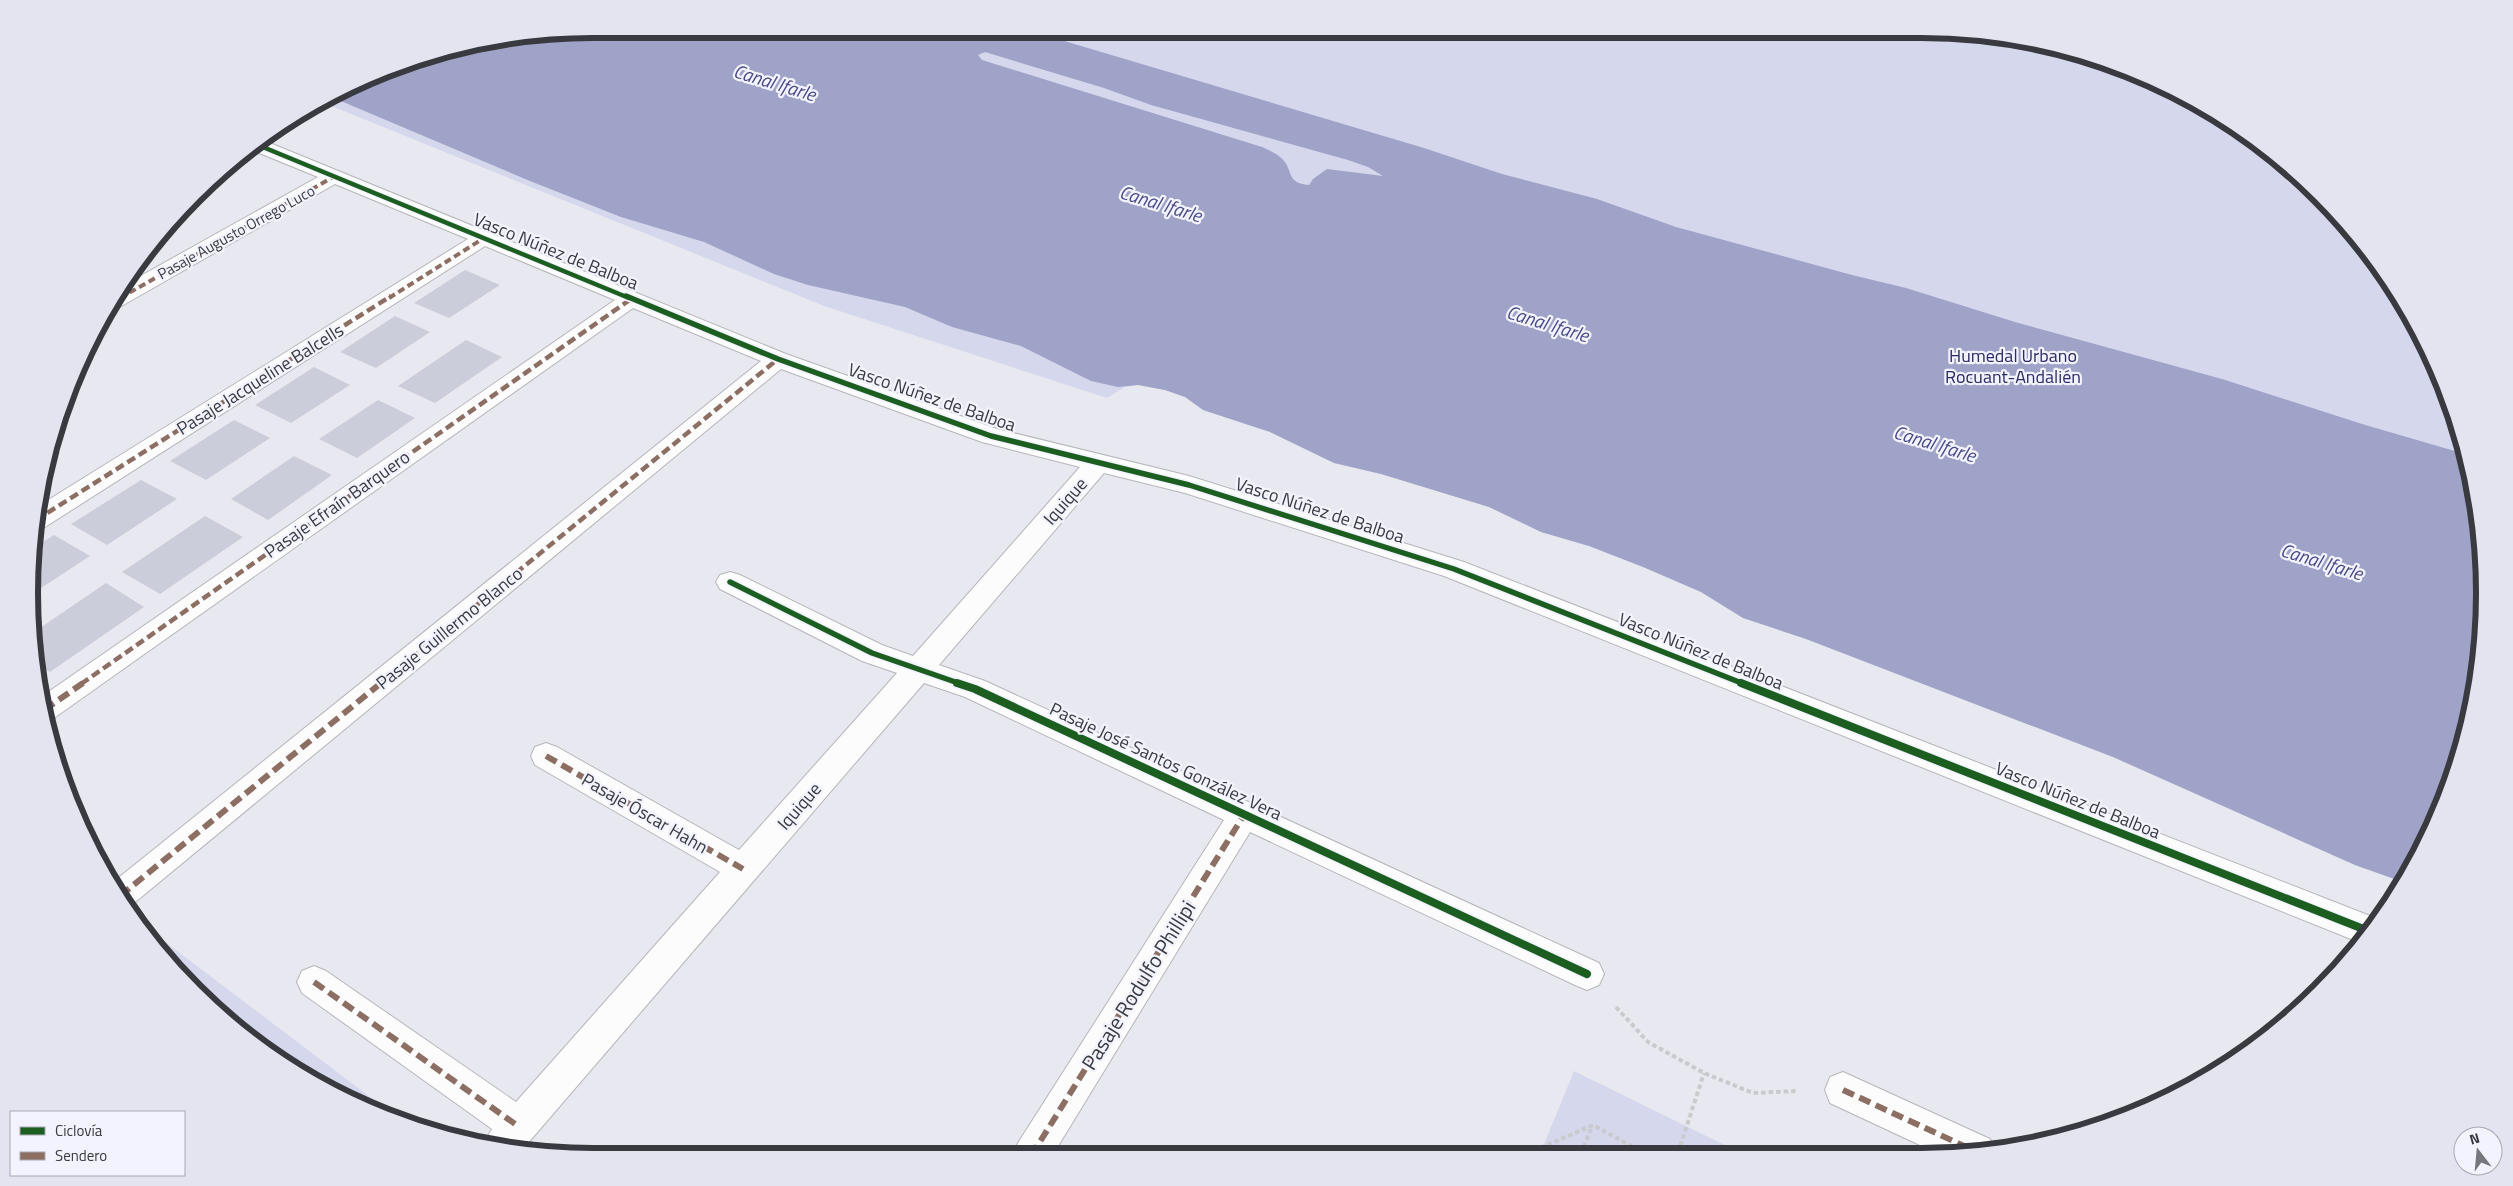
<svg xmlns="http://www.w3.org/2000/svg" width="2513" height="1186" viewBox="0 0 2513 1186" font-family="'Titillium Web',sans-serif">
  <rect width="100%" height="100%" fill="#e8e9f0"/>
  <g fill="#d5d7ed">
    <path d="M593 29H1920L2030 40 2136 72 2234 124 2319 194 2389 280 2441 377 2473 483 2441 809 2400 881 2355 865 2113 757 1806 639 1743 618 1701 592 1643 567 1589 546 1541 532 1489 507 1381 474 1334 463 1270 432 1203 410 1185 397 1165 390 1138 385 1125 387 1107 398 824 306 319 101 411 59 483 40Z"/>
    <path d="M135 919 374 1100 366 1108 280 1062 221 1017 145 936Z"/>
    <path d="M1574 1071 1741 1153 1540 1154Z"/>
  </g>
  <path fill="#9fa3c7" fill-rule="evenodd" d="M593 29H1024L1424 148 1502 174 1597 199 1676 227 1852 275 1906 288 2015 322 2222 379 2362 424 2465 454 2473 483 2484 593 2473 703 2441 809 2400 881 2355 865 2113 757 1806 639 1743 618 1701 592 1643 567 1589 546 1541 532 1489 507 1381 474 1334 463 1270 432 1203 410 1185 397 1165 390 1138 385 1118 387 1091 381 1021 346 952 327 905 307 808 285 774 274 704 242 621 217 530 181 329 96 411 59 483 40ZM985 52 1104 88 1151 105 1348 160 1368 167 1383 176 1327 169 1313 179 1309 185C1284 183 1295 169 1280 157 1276 153 1268 150 1262 147L982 60 978 55Z"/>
  <g fill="#cbcdda">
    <path d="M465 270 500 285 449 318 414 303Z"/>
    <path d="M395 316 430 332 376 368 340 352Z"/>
    <path d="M466 340 502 357 435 403 398 386Z"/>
    <path d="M314 367 350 385 291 423 255 405Z"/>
    <path d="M378 400 415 418 357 458 319 439Z"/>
    <path d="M234 420 270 438 206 480 170 461Z"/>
    <path d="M294 456 332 475 268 520 231 499Z"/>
    <path d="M141 480 177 499 107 545 71 524Z"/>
    <path d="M205 516 243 537 160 594 122 572Z"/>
    <path d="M54 535 90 556 29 596 33 548Z"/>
    <path d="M106 583 144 607 50 672 33 661 31 634Z"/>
  </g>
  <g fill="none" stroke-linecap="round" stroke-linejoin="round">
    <defs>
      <g id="minor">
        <path d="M260 139 786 354 997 429 1189 476 1464 562 2378 919 2361 943 1444 576 1185 493 1104 473 939 665 985 681 1599 963 1604 974 1599 985 1587 990 1575 985 1250 832 1052 1156H1012L1018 1143 1224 820 965 697 924 683 522 1150 482 1146 492 1129 302 993 297 982 302 971 314 966 326 971 516 1102 720 872 535 765 531 756 535 747 546 743 557 747 739 850 897 673 862 661 720 589 716 582 720 575 730 572 740 575 882 645 913 656 1080 467 982 442 781 369 128 908 112 883 761 361 633 308 54 718 46 721 41 697 615 300 485 246 45 527 35 529 37 507 468 239 335 184 118 308 106 309 121 287 318 177 247 148Z"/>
        <path d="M1843 1072 1990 1139 1996 1152 1937 1153 1830 1103 1825 1090 1830 1077Z"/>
      </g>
    </defs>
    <use href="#minor" stroke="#b5b5bb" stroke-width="2"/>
    <g stroke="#c9cacc" stroke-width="4" stroke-dasharray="4.5 3" stroke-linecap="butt">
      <path d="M1616 1007 1648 1042 1704 1073 1753 1093 1797 1091"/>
      <path d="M1678 1153 1704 1073"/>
      <path d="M1527 1154 1593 1125 1646 1154"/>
      <path d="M1581 1154 1592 1126"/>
    </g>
    <use href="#minor" fill="#fcfcfd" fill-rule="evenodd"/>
    <g stroke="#8d6e63" stroke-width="4" stroke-dasharray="7 4" stroke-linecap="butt">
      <path d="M120 298 335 176"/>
      <path d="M389 298 484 238"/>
    </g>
    <g stroke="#8d6e63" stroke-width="4.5" stroke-dasharray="9 4.5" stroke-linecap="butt">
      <path d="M110 303 122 296"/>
      <path d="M36 520 391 296"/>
      <path d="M81 684 631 299"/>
      <path d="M380 684 778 359"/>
    </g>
    <g stroke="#8d6e63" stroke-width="6" stroke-dasharray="12 6" stroke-linecap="butt">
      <path d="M44 710 83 683"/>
      <path d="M546 756 743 869"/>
      <path d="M120 896 381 683"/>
      <path d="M314 982 518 1126"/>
      <path d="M1843 1090 1977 1152"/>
      <path d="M1031 1156 1244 815"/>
    </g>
    <defs>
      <path id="cycleway-far2" d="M253 143 629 298"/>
      <g id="cycleway-far1">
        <path d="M626 296 778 359 991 436 1189 485 1454 569 1744 684"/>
        <path d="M730 582 872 653 961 684"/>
      </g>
      <g id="cycleway">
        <path d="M957 683 975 689 1587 974"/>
        <path d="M1741 683 2371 932"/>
      </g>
    </defs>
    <use href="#cycleway-far2" stroke="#f2f3fe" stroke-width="7"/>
    <use href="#cycleway-far1" stroke="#f2f3fe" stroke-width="9"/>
    <use href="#cycleway" stroke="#f2f3fe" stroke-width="11"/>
    <use href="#cycleway-far2" stroke="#1b5e20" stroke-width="4.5"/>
    <use href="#cycleway-far1" stroke="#1b5e20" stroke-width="5.5"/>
    <use href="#cycleway" stroke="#1b5e20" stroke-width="8"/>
  </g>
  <g text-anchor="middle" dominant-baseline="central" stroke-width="4.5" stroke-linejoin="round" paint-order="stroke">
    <g font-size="15" fill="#393a3f" stroke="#f2f3fe">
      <text transform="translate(236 232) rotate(-29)">Pasaje Augusto Orrego Luco</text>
    </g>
    <g font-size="18" fill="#393a3f" stroke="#f2f3fe">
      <text transform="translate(556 251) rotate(22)">Vasco Núñez de Balboa</text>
      <text transform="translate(260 379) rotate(-32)">Pasaje Jacqueline Balcells</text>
      <text transform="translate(932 397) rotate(19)">Vasco Núñez de Balboa</text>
      <text transform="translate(1065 501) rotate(-49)">Iquique</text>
      <text transform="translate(337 504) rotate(-35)">Pasaje Efraín Barquero</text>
      <text transform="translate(1320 510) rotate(18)">Vasco Núñez de Balboa</text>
      <text transform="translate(449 628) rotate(-39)">Pasaje Guillermo Blanco</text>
      <text transform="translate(1701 651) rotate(22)">Vasco Núñez de Balboa</text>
      <text transform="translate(1166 761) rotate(25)">Pasaje José Santos González Vera</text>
      <text transform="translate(2078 800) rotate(22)">Vasco Núñez de Balboa</text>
      <text transform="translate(799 806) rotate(-49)">Iquique</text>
      <text transform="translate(645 813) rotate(30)">Pasaje Óscar Hahn</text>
    </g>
    <g font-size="18" fill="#2b2b66" stroke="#f2f3fe">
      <text x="2013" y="355">Humedal Urbano<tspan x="2013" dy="21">Rocuant-Andalién</tspan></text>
    </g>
    <g font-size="19" font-style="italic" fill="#474a88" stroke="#f2f3fe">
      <text transform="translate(775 82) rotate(17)">Canal Ifarle</text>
      <text transform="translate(1161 203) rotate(17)">Canal Ifarle</text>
      <text transform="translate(1548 323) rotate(17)">Canal Ifarle</text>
      <text transform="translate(1935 443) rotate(17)">Canal Ifarle</text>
      <text transform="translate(2322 561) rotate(17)">Canal Ifarle</text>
    </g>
    <g font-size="21" fill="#393a3f" stroke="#f2f3fe">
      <text transform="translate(1138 985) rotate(-58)">Pasaje Rodulfo Phillipi</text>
    </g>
  </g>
  <path d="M0 0H2513V1186H0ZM593 38H1921A555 555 0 0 1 2476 593V593A555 555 0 0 1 1921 1148H593A555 555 0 0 1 38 593V593A555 555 0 0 1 593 38Z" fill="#e3e4ef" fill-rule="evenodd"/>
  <path fill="none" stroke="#393a3f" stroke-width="6" d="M593 38H1921A555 555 0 0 1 2476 593V593A555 555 0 0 1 1921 1148H593A555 555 0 0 1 38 593V593A555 555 0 0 1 593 38Z"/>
  <rect x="10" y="1111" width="175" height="65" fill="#f2f3fe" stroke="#a8a9b2"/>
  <rect x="20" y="1127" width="25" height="8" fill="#1b5e20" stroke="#a8a9b2"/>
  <text x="55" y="1136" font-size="15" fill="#393a3f">Ciclovía</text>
  <rect x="20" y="1152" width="25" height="8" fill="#8d6e63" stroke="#a8a9b2"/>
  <text x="55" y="1161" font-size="15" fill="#393a3f">Sendero</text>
  <g transform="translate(2478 1151) rotate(344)"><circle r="24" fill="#f2f3fe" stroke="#a8a9b2"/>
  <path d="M0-4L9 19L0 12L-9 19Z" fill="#76777d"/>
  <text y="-8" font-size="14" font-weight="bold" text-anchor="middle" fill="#393a3f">N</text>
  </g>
</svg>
